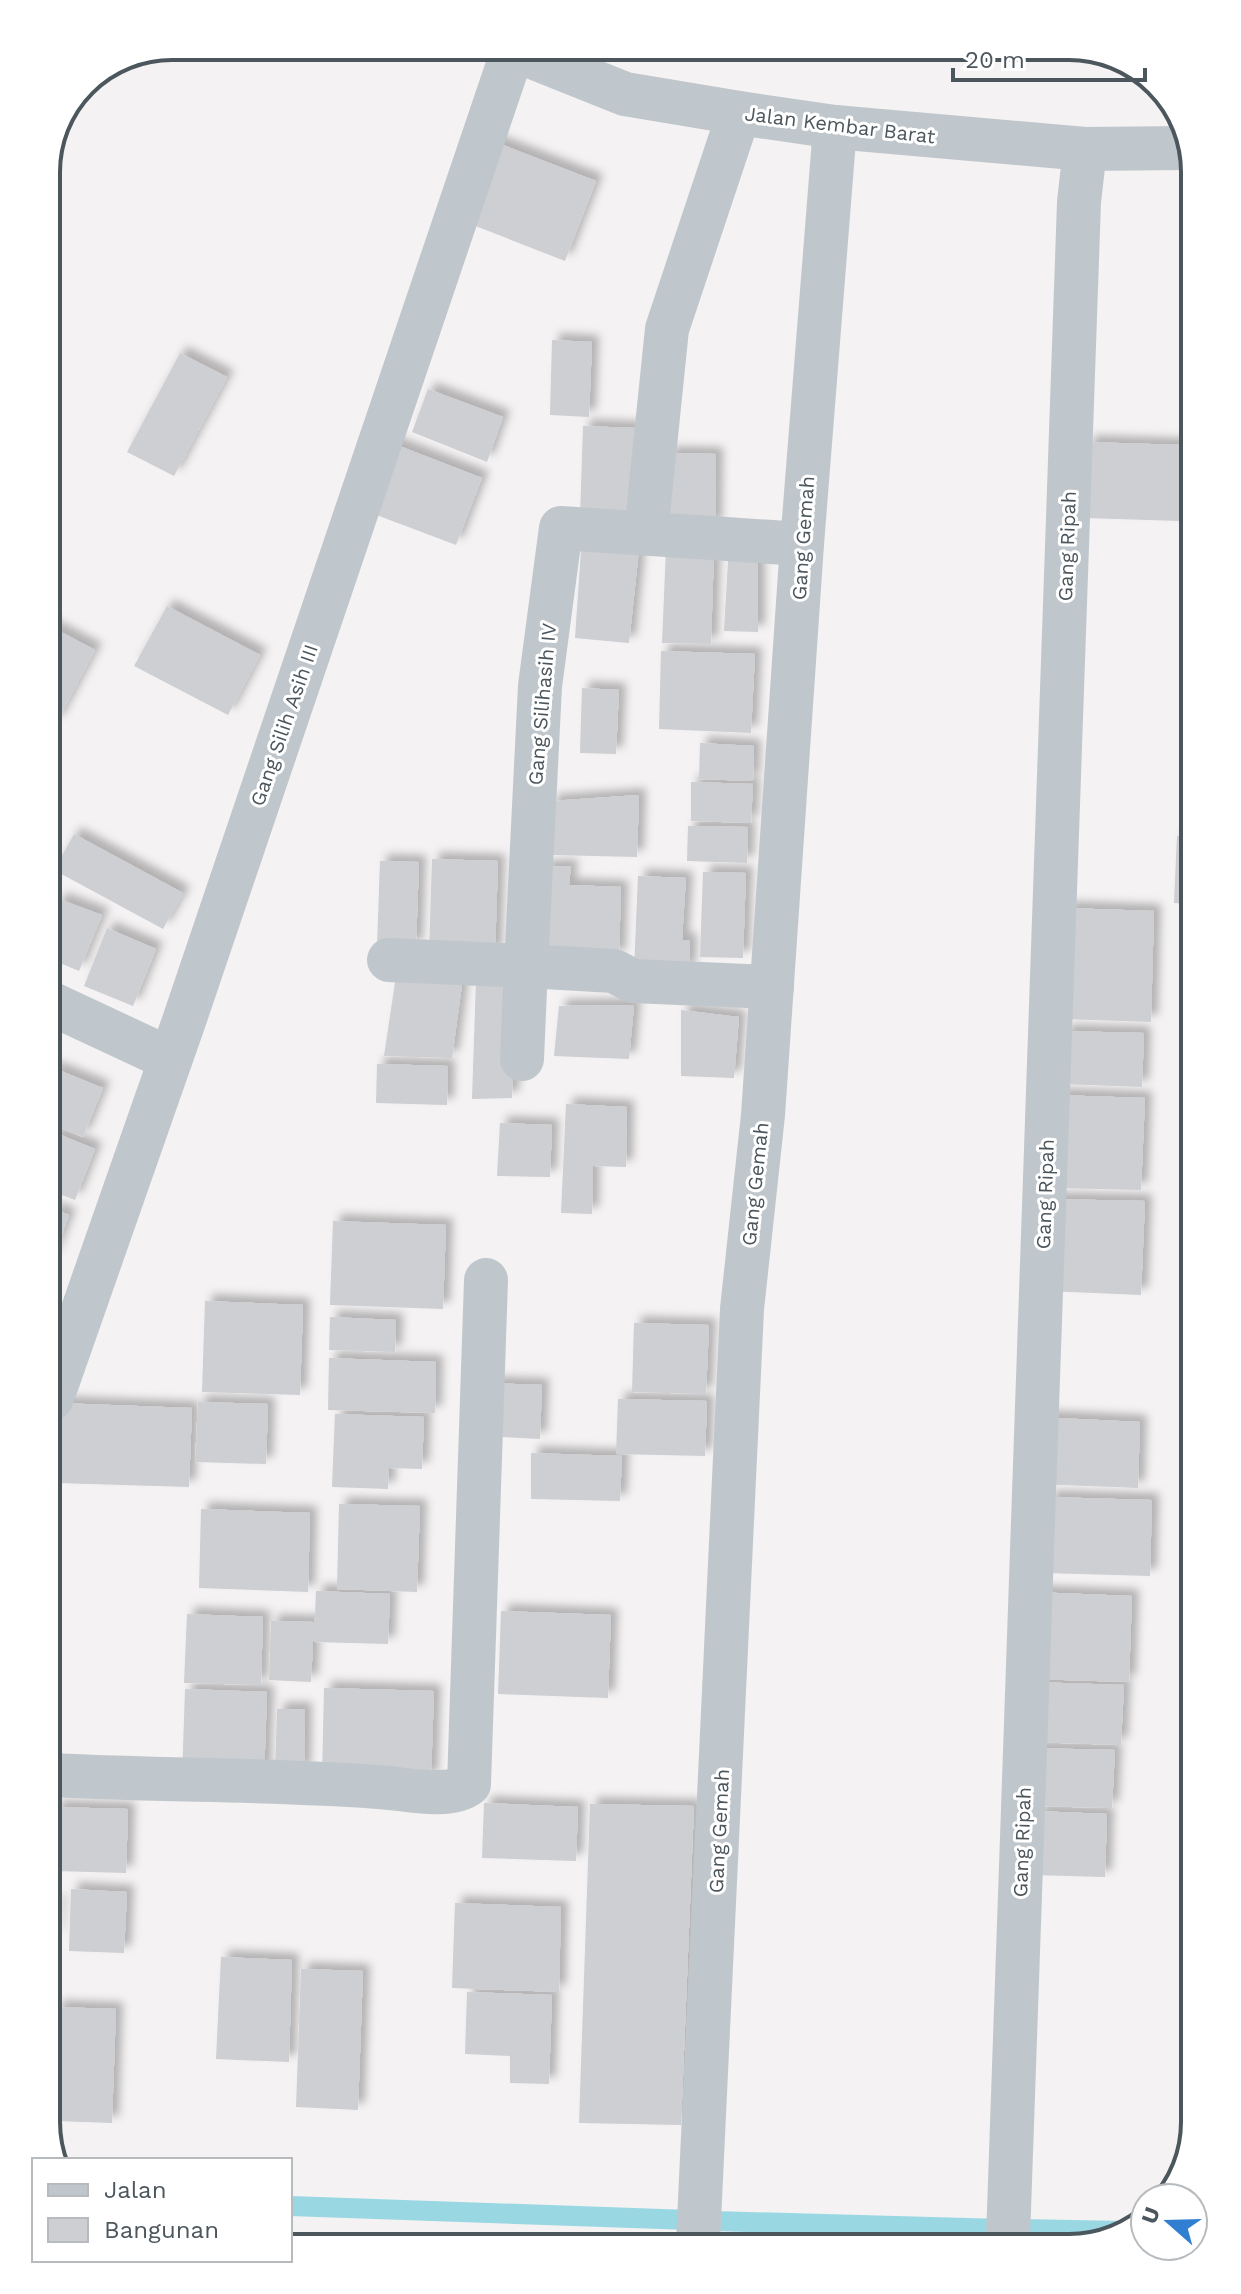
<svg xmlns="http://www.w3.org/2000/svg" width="1241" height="2294" viewBox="0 0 1241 2294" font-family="'Work Sans',sans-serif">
  <defs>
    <filter id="shadow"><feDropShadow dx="7" dy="-7" stdDeviation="4" flood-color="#0004"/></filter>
  </defs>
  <rect width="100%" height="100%" fill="#f4f2f2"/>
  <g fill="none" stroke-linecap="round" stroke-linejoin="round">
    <g stroke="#99d8e3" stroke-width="20">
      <path d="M290 2206 690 2220"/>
      <path d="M713 2221 1003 2229"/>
      <path d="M1018 2229 1126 2231"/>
    </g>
  </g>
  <g fill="#cdcfd3" filter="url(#shadow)">
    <path d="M834 46H857L852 56Z"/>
    <path d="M485 138 596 181 565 261 455 218Z"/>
    <path d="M552 340 592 342 589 417 550 415Z"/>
    <path d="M180 353 227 377 174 476 127 452Z"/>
    <path d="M428 389 503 417 487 462 412 432Z"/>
    <path d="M583 426 635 428 633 519 580 518Z"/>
    <path d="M384 440 482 478 456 545 358 508Z"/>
    <path d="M1087 442 1183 445 1180 521 1084 518Z"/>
    <path d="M667 453 716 454 715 528 663 520Z"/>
    <path d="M582 536 640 540 629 643 575 638Z"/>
    <path d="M666 548 714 550 711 644 662 643Z"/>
    <path d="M758 557V632L724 631 728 561Z"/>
    <path d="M167 606 260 655 228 715 134 666Z"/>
    <path d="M48 625 95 650 56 723 49 719Z"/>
    <path d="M661 651 755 654 751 733 659 729Z"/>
    <path d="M1184 655H1188V715H1181Z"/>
    <path d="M582 688 619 690 616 754 580 753Z"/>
    <path d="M1185 735H1188L1189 828 1182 827Z"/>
    <path d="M700 743 754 746 753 781 699 779Z"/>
    <path d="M691 782 753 784 751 823 691 821Z"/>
    <path d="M639 795 637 857 552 855 550 801Z"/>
    <path d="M688 826 748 827 747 863 687 861Z"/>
    <path d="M74 834 183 893 163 929 54 870Z"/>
    <path d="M1177 836H1189V904L1174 903Z"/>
    <path d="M432 859 498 861 495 954 429 952Z"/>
    <path d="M380 861 419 862 416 947H377Z"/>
    <path d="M571 866 569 885 621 887 619 957 546 951 542 867Z"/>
    <path d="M703 872 746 873 743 958 700 957Z"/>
    <path d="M638 876 686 878 682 940H690L689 971 634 969Z"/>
    <path d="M59 899 102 915 79 971 50 959V922Z"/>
    <path d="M1065 908 1154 911 1151 1022 1062 1019Z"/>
    <path d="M107 928 156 949 133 1006 84 986Z"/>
    <path d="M396 976 463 977 452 1058 384 1056Z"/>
    <path d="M476 979 516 982 512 1098 472 1099Z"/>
    <path d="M634 1005 629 1059 554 1056 559 1006Z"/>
    <path d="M681 1010 739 1017 734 1078 681 1076Z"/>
    <path d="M1063 1031 1144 1033 1142 1087 1060 1084Z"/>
    <path d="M377 1064 448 1066 447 1105 376 1103Z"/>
    <path d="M51 1067 103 1088 83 1137 51 1124Z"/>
    <path d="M1056 1095 1145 1098 1141 1190 1052 1188Z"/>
    <path d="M566 1104 627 1107 626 1167 593 1166 592 1214 561 1213Z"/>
    <path d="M500 1123 552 1125 550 1177 497 1176Z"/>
    <path d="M51 1131 95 1149 75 1200 51 1191Z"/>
    <path d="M1050 1199 1145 1201 1141 1295 1047 1291Z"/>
    <path d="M51 1208 69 1215 52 1260H51Z"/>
    <path d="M333 1221 446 1225 443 1309 330 1305Z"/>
    <path d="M205 1301 303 1305 300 1395 202 1392Z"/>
    <path d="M330 1317 396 1320 395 1352 329 1350Z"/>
    <path d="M634 1323 709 1325 706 1394 632 1392Z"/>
    <path d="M329 1358 436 1362 435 1413 328 1410Z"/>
    <path d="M486 1383 542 1385 540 1439 485 1436Z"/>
    <path d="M618 1399 707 1401 705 1456 616 1454Z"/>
    <path d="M198 1402 268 1404 266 1464 195 1462Z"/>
    <path d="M58 1403 192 1408 189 1487 56 1483Z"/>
    <path d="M335 1414 424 1417 422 1469 389 1468 388 1489 332 1487Z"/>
    <path d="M1038 1417 1140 1422 1138 1488 1037 1484Z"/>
    <path d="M531 1453 622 1456 620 1501 531 1499Z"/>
    <path d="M1048 1497 1152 1500 1150 1576 1045 1573Z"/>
    <path d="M339 1504 420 1506 417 1592 337 1589Z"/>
    <path d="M201 1509 310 1513 308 1592 199 1588Z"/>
    <path d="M316 1591 390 1594 388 1644 314 1642Z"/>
    <path d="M1033 1592 1132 1596 1129 1682 1031 1679Z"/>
    <path d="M501 1611 611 1615 608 1698 498 1694Z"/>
    <path d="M187 1614 263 1617 261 1685 184 1683Z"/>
    <path d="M271 1621 314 1622 311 1682 269 1680Z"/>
    <path d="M1032 1682 1124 1685 1121 1745 1030 1742Z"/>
    <path d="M324 1688 434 1691 431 1779 322 1776Z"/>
    <path d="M185 1689 267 1692 264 1780 182 1778Z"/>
    <path d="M277 1709H305L304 1772 275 1771Z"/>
    <path d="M1033 1748 1115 1750 1112 1808 1030 1806Z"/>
    <path d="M484 1803 578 1807 576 1861 482 1858Z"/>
    <path d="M590 1804 694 1806 681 2125 579 2123Z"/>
    <path d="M54 1807 128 1809 126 1873 54 1871Z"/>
    <path d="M1036 1811 1107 1814 1105 1877 1033 1875Z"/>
    <path d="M71 1889 127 1892 124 1953 69 1951Z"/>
    <path d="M55 1901H59L57 1937H55Z"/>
    <path d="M455 1903 561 1907 559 1992 452 1988Z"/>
    <path d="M221 1957 292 1960 289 2062 216 2059Z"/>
    <path d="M301 1969 363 1971 358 2110 296 2107Z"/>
    <path d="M467 1992 552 1995 549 2084 510 2083V2056L465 2054Z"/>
    <path d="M55 2007 116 2009 112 2123 56 2121Z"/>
  </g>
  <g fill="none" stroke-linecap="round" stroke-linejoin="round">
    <g stroke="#c0c7cc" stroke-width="44">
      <path d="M505 46 625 94 739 113 835 127 1085 149 1185 148"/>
      <path d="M646 533 667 329 739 113"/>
      <path d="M389 960 526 966 522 1059"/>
      <path d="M772 987 633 981 614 971 526 966 540 686 561 528 802 544"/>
      <path d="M50 1003 170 1059"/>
      <path d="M52 1398 184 1021 513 50"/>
      <path d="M54 1775C162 1781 271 1779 378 1787 403 1788 449 1800 469 1784L486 1280"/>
      <path d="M1008 2239 1079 202 1085 149"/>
      <path d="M698 2242 742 1309 763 1115 802 544 835 127"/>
    </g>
  </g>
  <g text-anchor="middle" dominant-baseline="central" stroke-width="6" stroke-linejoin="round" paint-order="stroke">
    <g font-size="20" fill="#4c565d" stroke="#fff">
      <text transform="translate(840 125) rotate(7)">Jalan Kembar Barat</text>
      <text transform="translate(803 538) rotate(-86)">Gang Gemah</text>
      <text transform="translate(1067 546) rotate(-88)">Gang Ripah</text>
      <text transform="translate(542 704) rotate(-85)">Gang Silihasih IV</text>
      <text transform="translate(284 725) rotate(-71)">Gang Silih Asih III</text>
      <text transform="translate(755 1184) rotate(-84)">Gang Gemah</text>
      <text transform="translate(1045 1194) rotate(-88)">Gang Ripah</text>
      <text transform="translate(719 1831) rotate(-87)">Gang Gemah</text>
      <text transform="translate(1022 1842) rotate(-88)">Gang Ripah</text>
    </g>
  </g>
  <path d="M0 0H1241V2294H0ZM172 60H1069A112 112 0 0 1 1181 172V2122A112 112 0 0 1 1069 2234H172A112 112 0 0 1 60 2122V172A112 112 0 0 1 172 60Z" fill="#fff" fill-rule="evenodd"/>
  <path fill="none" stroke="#4c565d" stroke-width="4" d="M172 60H1069A112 112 0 0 1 1181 172V2122A112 112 0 0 1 1069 2234H172A112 112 0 0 1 60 2122V172A112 112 0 0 1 172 60Z"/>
  <rect x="32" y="2158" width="260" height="104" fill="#ffffff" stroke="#b7bbbe" stroke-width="2"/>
  <rect x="48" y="2184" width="40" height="12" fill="#c0c7cc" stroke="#b7bbbe" stroke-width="2"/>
  <text x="104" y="2198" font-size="24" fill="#4c565d">Jalan</text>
  <rect x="48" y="2218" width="40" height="24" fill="#cdcfd3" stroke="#b7bbbe" stroke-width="2"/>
  <text x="104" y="2238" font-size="24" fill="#4c565d">Bangunan</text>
  <g transform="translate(1169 2222) rotate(290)"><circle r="38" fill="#ffffff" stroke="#b7bbbe" stroke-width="2"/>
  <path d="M0-6L14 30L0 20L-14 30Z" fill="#307fd0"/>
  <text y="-12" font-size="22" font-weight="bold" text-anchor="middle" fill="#4c565d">U</text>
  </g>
  <path d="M953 68v12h192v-12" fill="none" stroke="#4c565d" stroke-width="4"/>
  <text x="965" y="68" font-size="24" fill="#4c565d" stroke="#ffffff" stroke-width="6" paint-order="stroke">20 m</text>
</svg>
